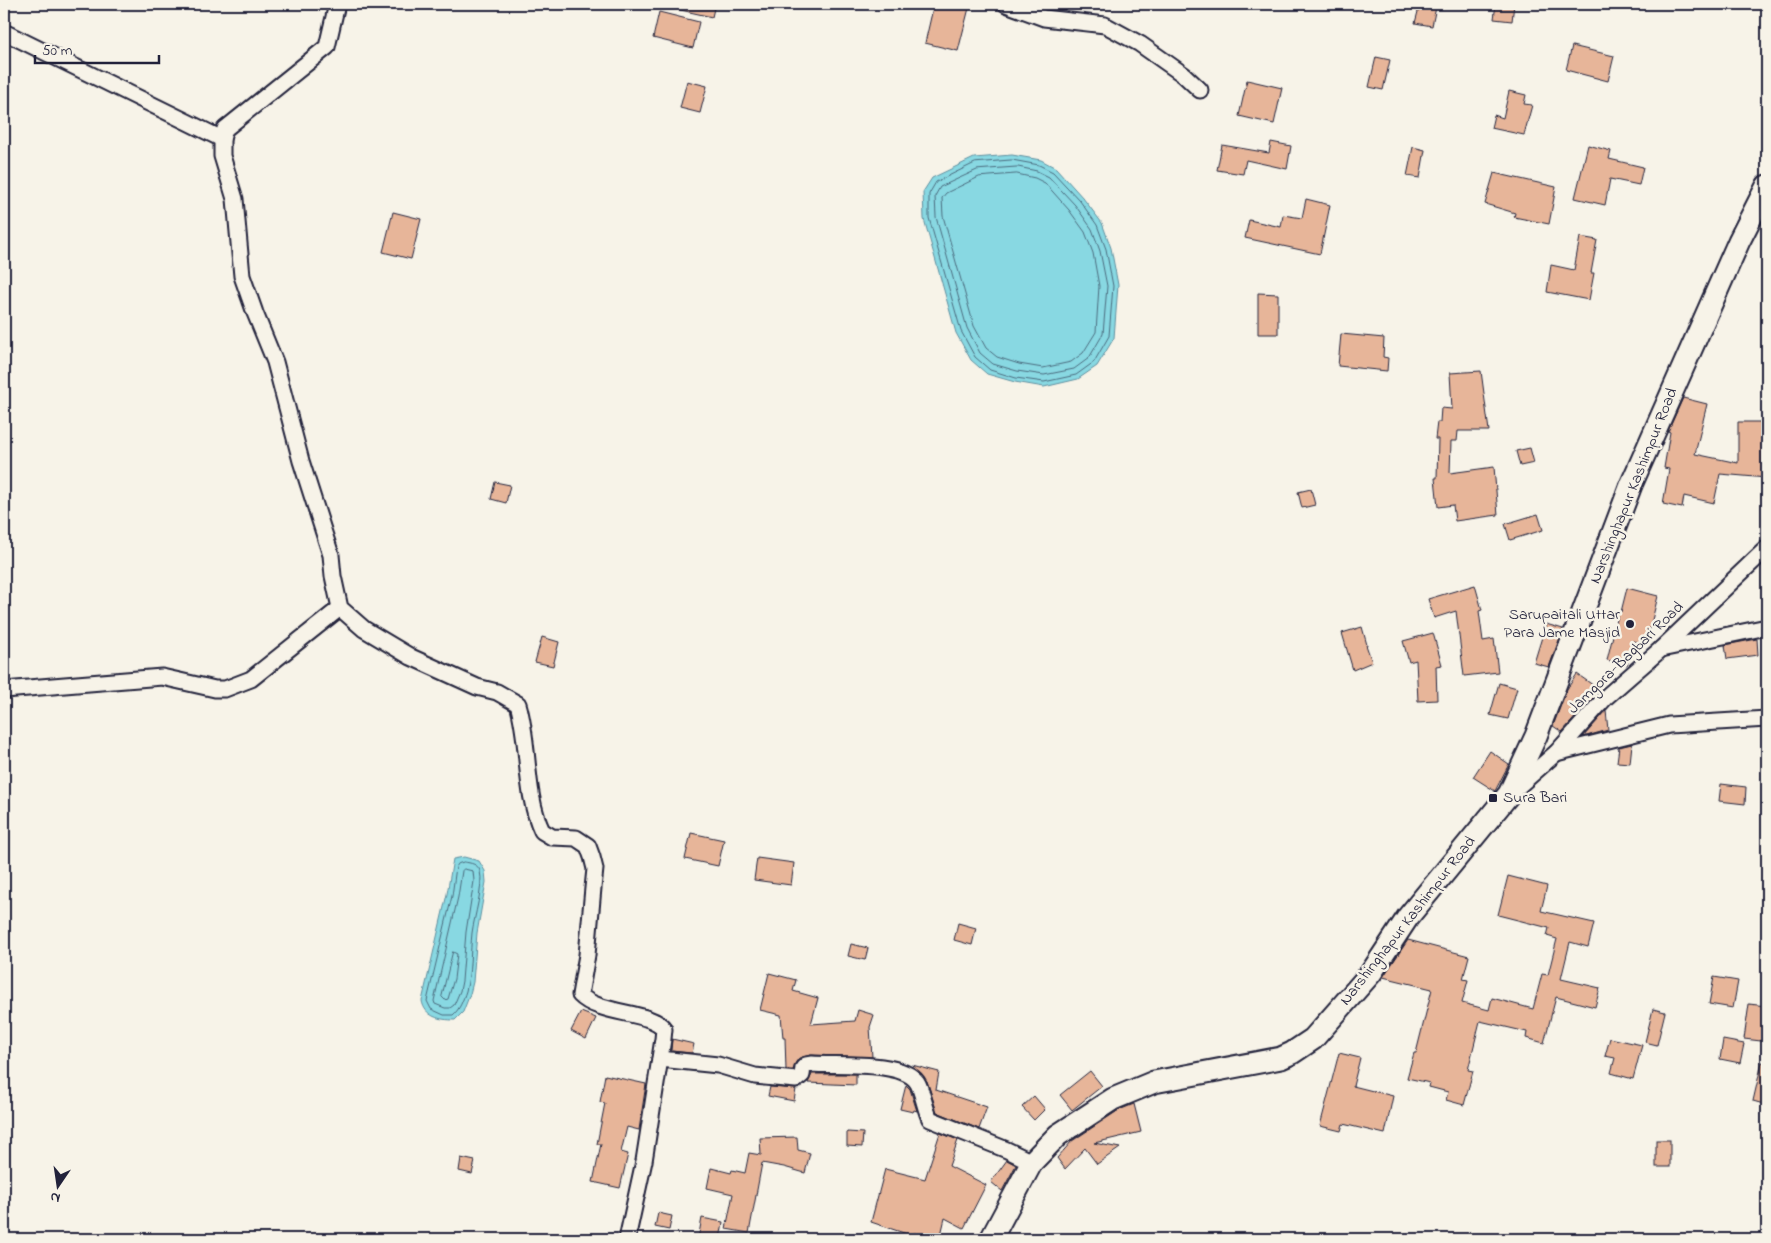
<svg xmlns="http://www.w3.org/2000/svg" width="1771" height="1243" viewBox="0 0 1771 1243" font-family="'Indie Flower',sans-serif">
  <rect width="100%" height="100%" fill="#f7f3e8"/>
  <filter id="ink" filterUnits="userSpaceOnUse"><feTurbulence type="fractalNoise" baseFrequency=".02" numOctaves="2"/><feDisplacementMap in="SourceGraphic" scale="10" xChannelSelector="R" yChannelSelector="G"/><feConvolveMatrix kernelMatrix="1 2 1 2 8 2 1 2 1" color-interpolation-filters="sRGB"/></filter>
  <g filter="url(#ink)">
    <g fill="#88d8e2" stroke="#5f8f9f">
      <path d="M1012 155 1041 160 1056 168 1083 198 1102 223 1111 248 1118 285 1114 338 1097 366 1078 379 1044 387 1015 382 987 374 971 360 956 333 924 219 923 192 932 178 974 158Z"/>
      <path d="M464 857 479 861 485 871 486 882 477 933 473 982 470 994 463 1012 455 1020C440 1020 425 1017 422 1001L447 894 453 859Z"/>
    </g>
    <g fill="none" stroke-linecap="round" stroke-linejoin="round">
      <g stroke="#4b6b7e" stroke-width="1">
        <path d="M1012 160 1039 165 1053 172 1080 201 1097 225 1106 249 1113 286 1109 336 1094 362 1076 375 1044 382 1016 378 990 370 975 357 961 331 929 218V194L936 182 975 163Z"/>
        <path d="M1018 167 1037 171 1049 177 1075 205 1092 229 1100 251 1107 286 1103 334 1089 358 1074 369 1044 375 1017 371 993 364 980 353 967 328 936 217 935 196 940 187 977 170Z"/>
        <path d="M1017 174 1035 178 1045 183 1069 210 1085 232 1093 253 1099 286 1096 332 1083 353 1071 362 1043 368 1019 364 997 357 986 348 974 326 943 216 942 198 946 193 979 177Z"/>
        <path d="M464 862C471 863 478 864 480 871 484 886 474 917 472 933 470 952 471 973 466 991 463 1000 460 1009 453 1015H444L431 1009 427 1001 452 896 456 867 458 864Z"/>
        <path d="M464 869 473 871 474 881 466 932 462 981 460 991 454 1005 450 1008H445L435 1004 434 1001 458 897 462 871Z"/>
        <path d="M453 952 457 954 454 979 448 999 445 1000 442 997Z"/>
      </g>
    </g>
    <g fill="#e7b599" stroke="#22223b">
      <path d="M677 4H715L712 17 676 9Z"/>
      <path d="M934 4H970L958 51 925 43Z"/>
      <path d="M1420 4 1436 7 1432 26 1415 23Z"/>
      <path d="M1496 4H1514L1512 21 1494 19Z"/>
      <path d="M659 12 699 22 693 48 653 38Z"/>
      <path d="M1572 46 1614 56 1608 81 1566 70Z"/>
      <path d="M1376 57 1390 60 1383 90 1369 87Z"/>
      <path d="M1247 80 1282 88 1274 124 1239 116Z"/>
      <path d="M687 81 707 86 700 113 680 108Z"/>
      <path d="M1509 91 1526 95 1524 104 1532 105 1524 135 1491 128 1494 115 1503 118Z"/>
      <path d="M1271 142 1291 146 1287 169 1246 160 1243 174 1217 170 1222 145 1269 153Z"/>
      <path d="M1588 145 1611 151 1609 159 1643 167 1639 185 1610 179 1605 205 1575 198Z"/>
      <path d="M1413 147 1425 150 1420 178 1407 176Z"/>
      <path d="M1494 173 1556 187 1549 224 1514 217 1515 213 1485 204Z"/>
      <path d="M1306 199 1330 205 1320 254 1245 238 1249 220 1281 227 1283 215 1302 218Z"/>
      <path d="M393 212 421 219 411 259 383 252Z"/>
      <path d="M1580 237 1597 240 1591 273H1594L1589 300 1547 292 1551 265 1574 270Z"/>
      <path d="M1258 293 1278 294V334H1258Z"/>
      <path d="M1341 334 1384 338 1383 357 1388 358 1387 371 1338 366Z"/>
      <path d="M1481 371 1489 431H1458L1457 441H1451L1450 473 1494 467 1498 515 1455 521 1453 505 1438 507 1435 478H1437L1438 439H1435L1437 422H1440L1441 408 1452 409 1450 373Z"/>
      <path d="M1683 398 1707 404 1695 454 1738 463V422H1767V478L1720 474 1714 503 1684 496 1682 508 1663 504 1669 469 1664 468 1670 432 1668 431Z"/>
      <path d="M1530 448 1534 463 1520 466 1516 451Z"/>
      <path d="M495 482 510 485 506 503 491 499Z"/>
      <path d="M1311 489 1315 505 1302 508 1298 492Z"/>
      <path d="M1538 514 1543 530 1510 540 1505 524Z"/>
      <path d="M1475 585 1482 610 1479 611 1483 641 1494 639 1498 672 1464 676 1456 611 1434 618 1428 599Z"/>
      <path d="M1627 588 1658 596 1646 644 1633 641 1627 665 1607 660 1619 611 1621 612Z"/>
      <path d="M1546 624 1563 629 1549 667 1534 663Z"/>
      <path d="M1362 627 1367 645H1366L1372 662 1353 670 1342 633Z"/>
      <path d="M1433 633 1442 665 1436 666 1437 700 1418 701 1416 660 1409 662 1403 641Z"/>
      <path d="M542 637 559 642 553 666 535 662Z"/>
      <path d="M1757 639 1758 655 1727 659 1725 645Z"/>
      <path d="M1577 674 1600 690 1562 732 1553 726 1567 689Z"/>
      <path d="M1499 683 1517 688 1508 719 1490 715Z"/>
      <path d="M1606 711 1608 730 1583 737Z"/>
      <path d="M1632 744 1630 763 1617 762 1619 747Z"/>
      <path d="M1490 751 1509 764 1495 791 1473 777Z"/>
      <path d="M1721 784 1746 787 1745 804 1719 801Z"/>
      <path d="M691 833 724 840 718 866 685 859Z"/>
      <path d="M757 858 794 863 791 885 754 880Z"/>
      <path d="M1508 876 1547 886 1541 911 1594 923 1588 947 1570 942 1561 979 1600 988 1595 1007 1556 997 1544 1043 1526 1038 1527 1032 1480 1021 1468 1070 1473 1071 1464 1105 1446 1100 1448 1092 1429 1087 1430 1083 1407 1078 1414 1053H1416L1432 989 1383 977 1408 940 1469 956 1463 979 1468 980 1462 1003 1489 1010 1492 998 1533 1009 1542 974 1548 975 1557 939 1547 936 1549 928 1498 915Z"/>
      <path d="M958 923 976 928 972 945 954 940Z"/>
      <path d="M851 944 868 948 865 960 848 956Z"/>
      <path d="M769 973 796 980 793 991 818 998 811 1024 855 1021 858 1010 874 1015 870 1027 872 1057 810 1055 799 1058 796 1062 793 1070H786L785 1038H783L781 1015 760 1010Z"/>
      <path d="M1714 977 1738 981 1733 1008 1709 1004Z"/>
      <path d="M1749 1004 1766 1006 1761 1041 1744 1039Z"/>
      <path d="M1653 1009 1665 1012 1657 1045 1645 1042Z"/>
      <path d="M581 1012 596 1018 586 1039 571 1031Z"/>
      <path d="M1610 1038 1642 1045 1633 1079 1611 1073 1615 1058 1605 1056Z"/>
      <path d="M672 1039 694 1044 692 1053 671 1051Z"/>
      <path d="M1723 1040 1744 1044 1740 1063 1720 1059Z"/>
      <path d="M1339 1053 1360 1058 1353 1086 1393 1096 1385 1134 1343 1124 1341 1131 1320 1126Z"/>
      <path d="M1762 1062 1767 1063V1105L1753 1101Z"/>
      <path d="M912 1065 939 1072 936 1090 987 1107 979 1129 937 1112 927 1081Z"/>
      <path d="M1090 1071 1102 1086 1072 1110 1060 1095Z"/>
      <path d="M812 1074H856V1085L808 1083Z"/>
      <path d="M605 1075 646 1084 639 1130 627 1127 621 1152 628 1154 620 1188 593 1182 601 1144H597L605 1103 600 1102Z"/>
      <path d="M906 1085 910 1089 917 1111 914 1110 913 1112 900 1109Z"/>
      <path d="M770 1087 796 1089 794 1101 768 1096Z"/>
      <path d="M1034 1096 1045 1109 1034 1120 1022 1107Z"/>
      <path d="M1134 1104 1141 1132 1094 1143 1120 1148 1097 1164 1085 1148 1065 1169 1057 1158 1072 1141 1119 1110Z"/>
      <path d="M847 1132 863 1133 862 1147 847 1146Z"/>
      <path d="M940 1133 958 1140 949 1166 986 1185 964 1228 945 1218 940 1239H938L914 1233 913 1236 871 1222 885 1169 925 1179Z"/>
      <path d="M797 1137 798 1150 810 1153 805 1173 784 1167 762 1163 749 1233 726 1229 733 1194 707 1188 711 1168 731 1173 732 1170 745 1173 749 1153 761 1155 760 1138Z"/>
      <rect x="1656" y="1140" width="14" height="27"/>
      <path d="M461 1158 475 1161 472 1174 459 1171Z"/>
      <path d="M1007 1160 1016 1165 1002 1191 991 1182Z"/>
      <path d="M658 1213 672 1216 669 1230 655 1227Z"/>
      <path d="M702 1218 723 1222 720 1239H698Z"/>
    </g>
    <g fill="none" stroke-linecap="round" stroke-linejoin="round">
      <defs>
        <g id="minor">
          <path d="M337 4 327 47 225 129 222 139V156L235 199 242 276 255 313 275 362 301 461 331 555 333 576 340 608 364 629 411 657 477 687 497 692 518 704C530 744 524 793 542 831L552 837 576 838 588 846 592 857 595 869 593 888 587 955 580 995C599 1015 652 1011 664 1029L663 1039 644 1161 627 1239"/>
          <path d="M1006 4 1044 18 1105 25 1140 44 1184 75 1200 90"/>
          <path d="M4 32 222 139"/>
          <path d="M1661 649 1767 627"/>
          <path d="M4 690 162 677 215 689H225L251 679 340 608"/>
          <path d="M1556 753 1669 725 1767 719"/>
          <path d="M1514 790 1556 753 1606 697 1660 650 1767 548"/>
          <path d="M660 1059 718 1065 755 1076 796 1080 802 1075 803 1068 806 1065 812 1064C836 1066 901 1060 917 1082 922 1089 925 1110 930 1119L1007 1150 1032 1162"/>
        </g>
        <path id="secondary" d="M991 1239 1032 1162 1058 1135 1113 1099 1154 1082 1281 1058 1292 1053 1313 1039 1371 973 1408 917 1509 794 1536 736 1631 485 1739 241 1767 186"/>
      </defs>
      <use href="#minor" stroke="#22223b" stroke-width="19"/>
      <use href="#secondary" stroke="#22223b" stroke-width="25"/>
      <use href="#minor" stroke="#f7f3e8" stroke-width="15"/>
      <use href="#secondary" stroke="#f7f3e8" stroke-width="21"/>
    </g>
  </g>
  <g fill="#22223b" stroke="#f7f3e8" stroke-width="2">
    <circle cx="1630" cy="624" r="5"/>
    <rect x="1488" y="793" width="10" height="10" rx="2.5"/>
  </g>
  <g text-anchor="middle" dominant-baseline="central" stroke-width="5" stroke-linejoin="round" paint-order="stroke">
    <g font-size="16" fill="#22223b" stroke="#f7f3e8">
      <text transform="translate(1634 486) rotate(-68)">Narshinghapur Kashimpur Road</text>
      <text transform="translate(1626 658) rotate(-44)">Jamgora-Bagbari Road</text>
      <text transform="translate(1408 921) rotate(-52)">Narshinghapur Kashimpur Road</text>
    </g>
    <g font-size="16" fill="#22223b" stroke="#f7f3e8" text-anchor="end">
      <text x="1620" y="615">Sarupaitali Uttar<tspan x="1620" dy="18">Para Jame Masjid</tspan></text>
      <text x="1503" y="798" text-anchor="start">Sura Bari</text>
    </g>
  </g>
  <rect width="1771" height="1243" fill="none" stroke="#f7f3e8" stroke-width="20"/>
  <rect x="10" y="10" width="1751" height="1223" fill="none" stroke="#22223b" stroke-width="2" filter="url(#ink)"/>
  <g transform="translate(58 1186) rotate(193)" stroke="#f7f3e8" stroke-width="4" paint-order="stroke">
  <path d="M0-4L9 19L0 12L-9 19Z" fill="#22223b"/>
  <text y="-8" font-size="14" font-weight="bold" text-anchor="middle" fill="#22223b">N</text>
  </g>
  <path d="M35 55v8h124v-8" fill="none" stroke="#22223b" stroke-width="2.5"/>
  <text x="42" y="55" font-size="15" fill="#22223b" stroke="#f7f3e8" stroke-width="4" paint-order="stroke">50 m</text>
</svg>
